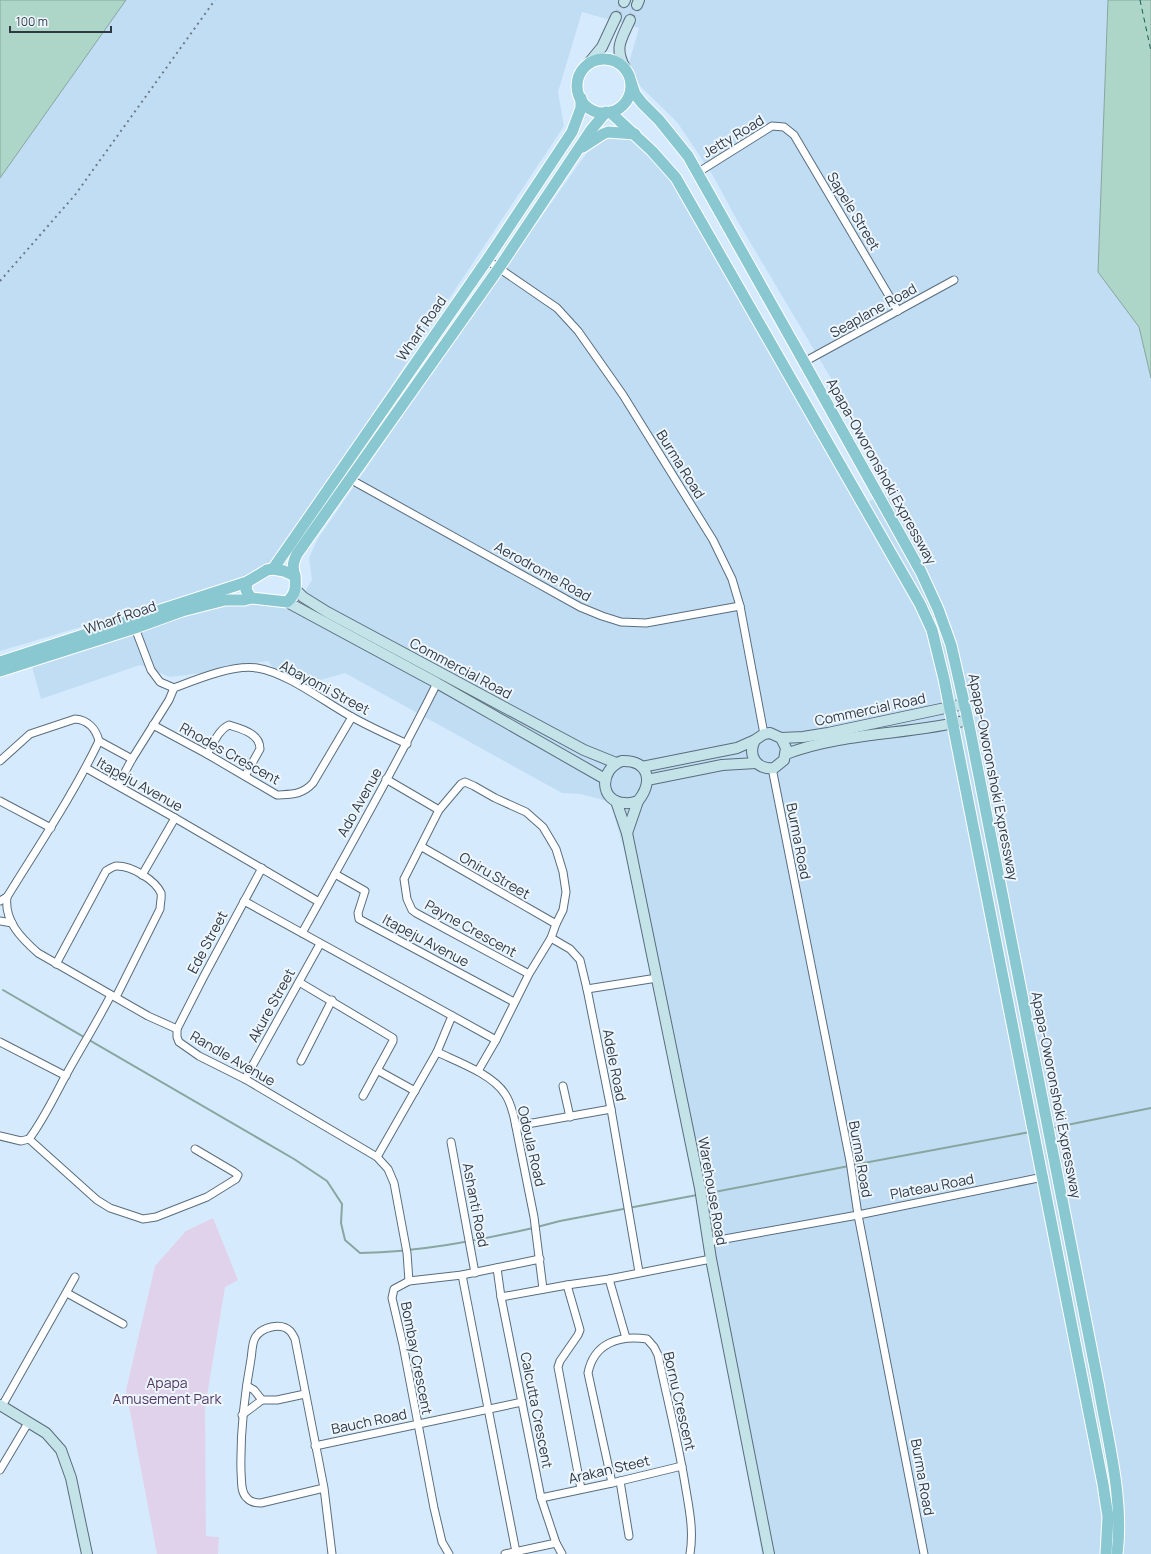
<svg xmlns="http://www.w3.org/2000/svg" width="1151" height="1554" viewBox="0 0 1151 1554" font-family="Manrope,sans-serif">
  <rect width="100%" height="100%" fill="#d5ebfd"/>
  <path fill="#c1ddf4" d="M126 0H1108L1098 272 1139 327 1151 378V1554H762L668 1050 634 884 610 802 581 794 562 793 345 673 296 687 278 674 268 661 239 665 202 673 170 677 140 665 41 699 32 667 225 601 294 609 312 580 309 558 317 540 456 338 578 165 595 142 606 133 629 136 674 175 863 505 895 486 738 222 712 174 677 122 641 87 633 75 629 63 639 28 582 12 558 92 564 126 282 550 263 570 233 582 0 651V178Z"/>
  <path fill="#e1d2ec" d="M213 1218 238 1280 225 1287 205 1408 206 1536 219 1537 218 1554H157L126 1390 155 1266 186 1231Z"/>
  <g fill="#add5c8" stroke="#88a69f">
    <path d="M0 0H126L0 178Z"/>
    <path d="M1108 0H1151V378L1139 327 1098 272Z"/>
  </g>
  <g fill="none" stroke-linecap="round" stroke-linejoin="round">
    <g stroke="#88a69f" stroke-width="2">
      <path d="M3 990 294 1159 327 1181 342 1204 341 1223 345 1240 360 1253C418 1252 476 1241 533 1228"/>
      <path d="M1052 1128 1151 1108"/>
      <path d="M853 1165 1030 1132"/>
      <path d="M704 1194 849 1166"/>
      <path d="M537 1227 560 1221 697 1195"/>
    </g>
    <path stroke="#145f4e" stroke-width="1" stroke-dasharray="5 4" stroke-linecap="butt" d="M1140 0 1151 51"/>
    <g stroke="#b4c7d7" stroke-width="7" stroke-dasharray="7 3.5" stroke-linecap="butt">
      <path d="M616 17 624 2"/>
      <path d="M630 20 637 5"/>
    </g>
    <defs>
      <g id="street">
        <path d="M697 173 772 126 784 127 794 135 898 311"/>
        <path d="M487 260 557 308 578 331 623 395 713 540 732 579 740 606 764 734"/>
        <path d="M804 362 954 280"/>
        <path d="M348 478 580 607 602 616 621 622 646 623 740 606"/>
        <path d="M135 628 151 670 160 682 174 688"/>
        <path d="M153 725 207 754 277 795C292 794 302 795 313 783L352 717"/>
        <path d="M207 754C213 745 218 730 229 725 241 729 260 733 260 749L245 776"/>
        <path d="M0 761 30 734 75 719C88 720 96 729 99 741L132 759"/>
        <path d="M86 768 175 818 319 902"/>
        <path d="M772 768 850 1161 858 1215 924 1554"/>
        <path d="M386 779 439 810"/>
        <path d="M118 785 132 759 169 700 174 688C195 680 233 664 257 668 288 673 323 701 352 717 370 727 388 735 407 744"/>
        <path d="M0 801 51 828"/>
        <path d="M422 847 556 924"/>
        <path d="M262 868 204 976 177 1029V1037L179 1042 199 1056 245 1079 377 1157 388 1169 394 1183 407 1253 409 1281"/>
        <path d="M335 874 365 891 358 913 359 919 514 1002"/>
        <path d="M142 875 175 818"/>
        <path d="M7 897C4 921 21 938 38 953L148 1016 177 1029"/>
        <path d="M0 901 7 897C39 845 73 795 99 741"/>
        <path d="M244 901 496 1040"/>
        <path d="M0 921 12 923"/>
        <path d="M302 933C348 850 395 768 437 683"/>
        <path d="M551 938 570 949 580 960 587 989 611 1109 639 1272"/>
        <path d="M56 964 106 871C109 869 114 866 117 866 132 866 155 880 161 893 162 897 160 904 160 909L116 997"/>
        <path d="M299 982 393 1038V1041L363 1096"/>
        <path d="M587 989 657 978"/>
        <path d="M0 1042 66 1076"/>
        <path d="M437 1052C458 1062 492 1074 505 1094 510 1101 512 1110 514 1117L534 1217 543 1289"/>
        <path d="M301 1061 332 1000"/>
        <path d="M377 1070 415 1091"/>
        <path d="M478 1071 496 1040 529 974 551 938 556 924 563 910 566 892 563 872 556 849 543 827 526 812 495 798 474 786 465 782 461 784 439 810 404 879 407 899 412 910 416 913 529 974"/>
        <path d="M245 1079 320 944"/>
        <path d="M563 1086 570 1117"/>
        <path d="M516 1126 611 1109"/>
        <path d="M0 1136 21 1141 29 1139C44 1119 54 1097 66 1075 81 1048 97 1022 111 995"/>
        <path d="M29 1139 97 1200 110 1208 143 1219 156 1217 207 1197 236 1179 238 1175 234 1172 195 1149"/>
        <path d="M451 1142 475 1273"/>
        <path d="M377 1157 437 1052 452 1016"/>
        <path d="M708 1242 858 1215 1043 1177"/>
        <path d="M497 1268 501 1297 541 1498 556 1543 562 1554"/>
        <path d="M462 1275 516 1552"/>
        <path d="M609 1279 626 1338"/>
        <path d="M567 1285 580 1330 578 1335 560 1361 558 1367 581 1489"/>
        <path d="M67 1293 123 1324"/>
        <path d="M501 1297 567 1285 609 1279 711 1259"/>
        <path d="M247 1386 254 1390 262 1400"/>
        <path d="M2 1406 75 1277"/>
        <path d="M242 1415 262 1400H277L305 1394"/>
        <path d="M315 1446 522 1402"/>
        <path d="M0 1470 28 1423"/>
        <path d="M620 1481 629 1536"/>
        <path d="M612 1483 588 1373C594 1343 619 1335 647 1339L654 1347 658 1355C667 1398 678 1441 685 1484 689 1508 694 1530 690 1554"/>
        <path d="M324 1488 261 1503C256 1503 250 1502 247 1498 240 1492 242 1480 241 1472 240 1433 244 1397 251 1359 252 1353 252 1343 255 1338 261 1327 281 1322 290 1331 292 1333 294 1337 295 1339L324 1488 332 1554"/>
        <path d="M541 1498 612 1483 682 1466"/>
        <path d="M449 1554 442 1542 434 1508 403 1345 392 1298 394 1289 409 1281 462 1275 540 1259"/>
        <path d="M505 1554 556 1543"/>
      </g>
      <g id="secondary">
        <path d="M624 2 625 0"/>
        <path d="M637 5 639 0"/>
        <path d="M588 64 602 47 616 17"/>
        <path d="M626 70C614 48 620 42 630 20"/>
        <path d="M296 590 303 597 327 612 584 750 616 763"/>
        <path d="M287 602 437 683 605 779"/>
        <path d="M781 738 803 737 828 733 964 704"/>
        <path d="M786 754C844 732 909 735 968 720"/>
        <path d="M622 761C650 760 653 783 638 801 634 802 629 804 625 803 599 802 599 769 622 761Z"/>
        <path d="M642 767 737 748 755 740 764 734 770 733 781 738 786 748 784 760 774 768C757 770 747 756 755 740"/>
        <path d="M647 780 722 765 756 763"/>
        <path d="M616 801 627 833 700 1188 711 1259 769 1554"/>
        <path d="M627 833 638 801"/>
        <path d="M0 1405 46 1433 61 1450 71 1478 87 1554"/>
      </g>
      <g id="primary">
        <circle cx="604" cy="86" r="27"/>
        <path d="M631 82 635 94 642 103 659 120 688 156 804 362 921 572 938 609 951 645 968 720 1099 1388C1108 1442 1124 1499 1117 1554"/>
        <path d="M610 112 652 151 676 178 920 604 932 630 944 679 1103 1484 1108 1517 1106 1554"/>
        <path d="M583 147 603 134 608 132 635 134"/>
        <path d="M273 569 487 260 572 132 581 108V98"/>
        <path d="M273 569 284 571 295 576C296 587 296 594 287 602L251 598 246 590 247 582 267 570Z"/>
        <path d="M295 576C292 567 293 562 297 554L499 268 591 130 606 112"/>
        <path d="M0 662 247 582"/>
        <path d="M0 671 135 628 182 611 225 600H244L251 598"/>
      </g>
    </defs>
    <use href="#street" stroke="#5a6d7d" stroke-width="9"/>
    <use href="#secondary" stroke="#5a6d7d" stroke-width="12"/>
    <use href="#primary" stroke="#fff" stroke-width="13"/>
    <use href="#street" stroke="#fff" stroke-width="7"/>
    <use href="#secondary" stroke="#c4e3e8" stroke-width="10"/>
    <use href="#primary" stroke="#8ac8d1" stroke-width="11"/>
    <path stroke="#6d7a85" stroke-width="2" stroke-dasharray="2 4" stroke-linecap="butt" d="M0 281 75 195 215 0"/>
  </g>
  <g text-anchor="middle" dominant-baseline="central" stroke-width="4" stroke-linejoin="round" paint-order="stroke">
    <g font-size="14" fill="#303940" stroke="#edf6fe">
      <text transform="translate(733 136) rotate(-31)">Jetty Road</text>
      <text transform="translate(854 211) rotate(59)">Sapele Street</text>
      <text transform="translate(873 310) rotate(-29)">Seaplane Road</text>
      <text transform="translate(421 328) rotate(-55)">Wharf Road</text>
      <text transform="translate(681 464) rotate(58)">Burma Road</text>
      <text transform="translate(882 471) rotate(61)">Apapa-Oworonshoki Expressway</text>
      <text transform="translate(543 571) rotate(29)">Aerodrome Road</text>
      <text transform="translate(120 617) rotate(-19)">Wharf Road</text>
      <text transform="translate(461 668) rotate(28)">Commercial Road</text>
      <text transform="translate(325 687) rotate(28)">Abayomi Street</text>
      <text transform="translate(870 709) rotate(-12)">Commercial Road</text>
      <text transform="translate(230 753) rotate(29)">Rhodes Crescent</text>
      <text transform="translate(994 777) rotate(79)">Apapa-Oworonshoki Expressway</text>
      <text transform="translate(140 784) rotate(29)">Itapeju Avenue</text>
      <text transform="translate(359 802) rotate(-61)">Ado Avenue</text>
      <text transform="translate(799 841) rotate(79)">Burma Road</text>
      <text transform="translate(495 875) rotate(30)">Oniru Street</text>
      <text transform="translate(471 928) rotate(29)">Payne Crescent</text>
      <text transform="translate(426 940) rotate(28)">Itapeju Avenue</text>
      <text transform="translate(207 942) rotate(-62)">Ede Street</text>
      <text transform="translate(271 1005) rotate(-61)">Akure Street</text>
      <text transform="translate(233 1058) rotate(30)">Randle Avenue</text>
      <text transform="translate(615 1065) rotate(79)">Adele Road</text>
      <text transform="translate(1057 1095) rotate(79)">Apapa-Oworonshoki Expressway</text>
      <text transform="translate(532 1146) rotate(77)">Odoula Road</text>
      <text transform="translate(861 1159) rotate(80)">Burma Road</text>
      <text transform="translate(932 1186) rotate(-11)">Plateau Road</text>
      <text transform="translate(713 1191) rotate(80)">Warehouse Road</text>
      <text transform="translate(476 1205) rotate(79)">Ashanti Road</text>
      <text transform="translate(417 1358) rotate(79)">Bombay Crescent</text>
      <text transform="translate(680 1401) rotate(77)">Bornu Crescent</text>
      <text transform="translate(537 1410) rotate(79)">Calcutta Crescent</text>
      <text transform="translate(369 1421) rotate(-12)">Bauch Road</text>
      <text transform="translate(609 1469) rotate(-13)">Arakan Steet</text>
      <text transform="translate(923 1477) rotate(80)">Burma Road</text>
    </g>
    <g font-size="14" fill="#533963" stroke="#edf6fe">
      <text x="167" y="1382">Apapa<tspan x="167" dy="16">Amusement Park</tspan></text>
    </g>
  </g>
  <path d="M10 26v6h101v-6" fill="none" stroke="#303940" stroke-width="2"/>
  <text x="16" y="26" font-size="12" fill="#303940" stroke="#edf6fe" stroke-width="3" paint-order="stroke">100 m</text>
</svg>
